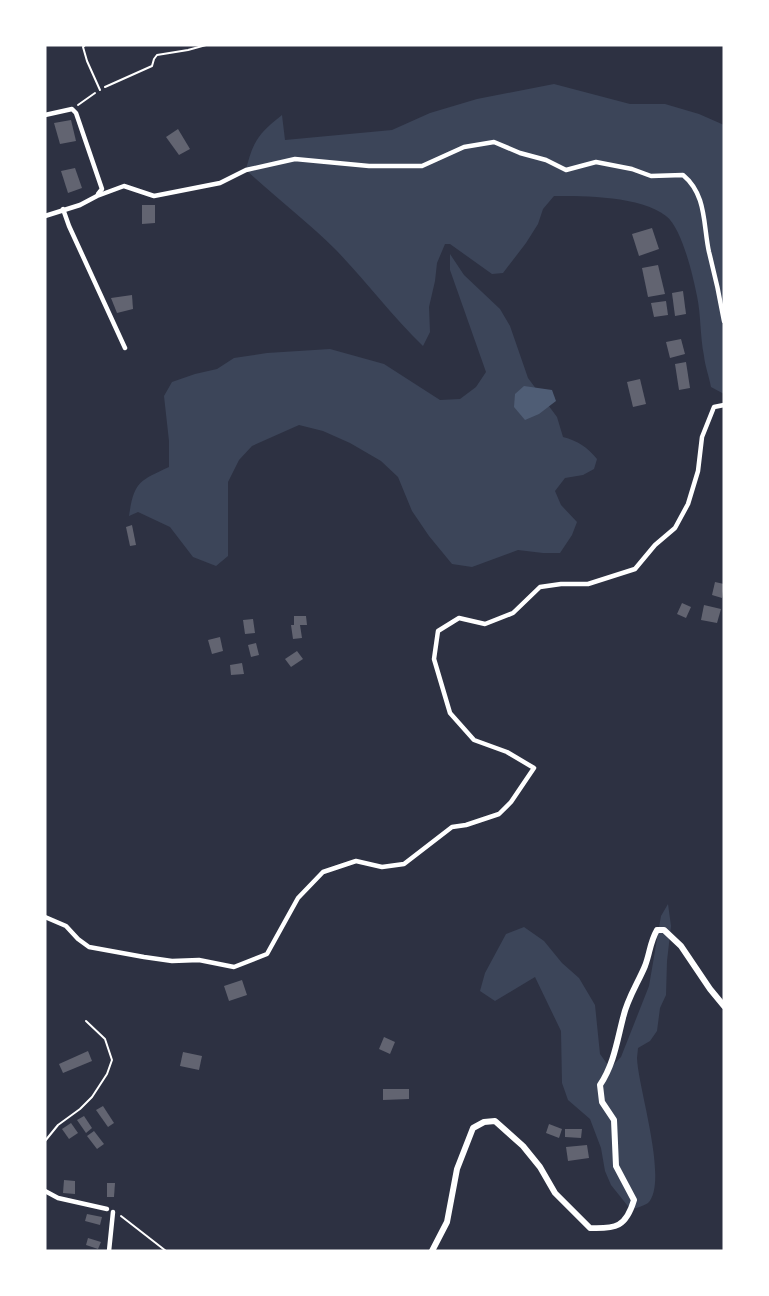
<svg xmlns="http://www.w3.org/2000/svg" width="769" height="1296" viewBox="0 0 769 1296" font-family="'Sofia Sans Condensed',sans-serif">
  <rect width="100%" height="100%" fill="#2d3142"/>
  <g fill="#3c4559">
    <path d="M554 84 630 104H665L699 114 724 125V394L711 387C709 376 705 366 704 356 700 336 701 315 697 296 693 276 682 228 666 216 641 196 585 196 554 196L543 209 538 224 526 243 503 273 492 274 450 244H445L437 263 435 281 429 307 430 332 423 346C392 316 366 281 336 250 308 222 275 197 246 170 253 141 259 133 282 115L285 140 392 130 430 113 477 99Z"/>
    <path d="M450 254 464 275 500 309 510 326 528 378 557 417 563 437C578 441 587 447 597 459L594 469 583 475 565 478 555 491 561 505 577 522 572 535 560 553H543L518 550 472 567 452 564 429 536 412 511 398 477 381 461 350 443 323 431 299 425 252 446 239 460 228 482V556L216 566 193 557 170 527 138 512 129 516C134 482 139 481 169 467V441L164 396 172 382 195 374 217 369 234 358 267 353 330 349 384 364 440 400 460 399 476 387 486 372 450 270Z"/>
    <path d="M668 904 671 926 667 961 666 995 660 1008 657 1031 650 1041 638 1048 637 1058C638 1088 669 1182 648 1203 644 1206 635 1208 631 1210L611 1185 605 1171 601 1148 590 1119 568 1100 562 1083 561 1031 535 977 495 1001 480 991 485 973 506 934 524 927 544 941 562 963 579 978 595 1005 600 1054 610 1068 621 1057 649 986 661 916Z"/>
  </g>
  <path fill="#4f5d75" d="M524 386 552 390 556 401 539 414 525 420 514 407 515 394Z"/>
  <g fill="#626471">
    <path d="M71 120 76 141 60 144 54 123Z"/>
    <path d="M178 129 190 149 179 155 166 137Z"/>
    <path d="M75 168 82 188 68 193 61 171Z"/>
    <path d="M142 205H155V223L142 224Z"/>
    <path d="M652 228 659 249 639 256 632 234Z"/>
    <path d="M658 265 665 294 648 297 642 268Z"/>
    <path d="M683 291 686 314 675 316 672 293Z"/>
    <path d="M132 295 133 309 117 313 111 298Z"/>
    <path d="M666 301 668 315 654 317 651 303Z"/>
    <path d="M681 339 685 354 670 358 666 342Z"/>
    <path d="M686 362 690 388 679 390 675 364Z"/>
    <path d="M640 379 646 404 633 407 627 382Z"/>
    <path d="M132 525 136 545 130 546 126 527Z"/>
    <path d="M715 582 724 584 722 598 712 595Z"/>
    <path d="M682 603 691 607 686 618 677 614Z"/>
    <path d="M704 605 721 609 717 623 701 620Z"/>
    <path d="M294 616H306L307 625H300L302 638 293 639 291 625H294Z"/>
    <path d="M253 619 255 633 245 634 243 620Z"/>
    <path d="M220 637 223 651 212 654 208 640Z"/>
    <path d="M256 643 259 655 251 657 248 645Z"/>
    <path d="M297 651 303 659 291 667 285 659Z"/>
    <path d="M242 663 244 674 231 675 230 665Z"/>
    <path d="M242 980 247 995 229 1001 224 986Z"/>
    <path d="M384 1037 395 1042 390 1054 379 1049Z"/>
    <path d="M88 1051 92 1061 63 1073 59 1064Z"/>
    <path d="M183 1052 202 1056 199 1070 180 1066Z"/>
    <path d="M383 1089H409V1099L383 1100Z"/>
    <path d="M103 1106 114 1123 108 1127 96 1110Z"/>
    <path d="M84 1116 92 1128 86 1133 77 1120Z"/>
    <path d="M71 1123 78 1133 69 1139 62 1129Z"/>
    <path d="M549 1124 562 1129 559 1138 546 1133Z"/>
    <path d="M565 1129H582L581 1138 565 1137Z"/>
    <path d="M94 1131 104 1144 97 1149 87 1136Z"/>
    <path d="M587 1145 589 1158 568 1161 566 1147Z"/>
    <path d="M64 1180 75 1181V1194L63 1193Z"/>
    <path d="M107 1183H115L114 1197H107Z"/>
    <path d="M87 1214 102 1217 100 1225 85 1221Z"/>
    <path d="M88 1238 101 1242 98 1249 86 1245Z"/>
  </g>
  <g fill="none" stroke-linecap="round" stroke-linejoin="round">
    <g stroke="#fff" stroke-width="2">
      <path d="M105 87 152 66 154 59 157 55 188 50 206 45"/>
      <path d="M78 105 95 93"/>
      <path d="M45 1141 58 1125 80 1109 92 1097 107 1074 112 1060 105 1039 86 1021"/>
      <path d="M121 1216 166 1251"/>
    </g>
    <path stroke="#fff" stroke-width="2" d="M85 45 83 47 87 61 100 90"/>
    <g stroke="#fff" stroke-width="4.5">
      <path d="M45 115 72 109 76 113 102 189 98 194"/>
      <path d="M63 209 69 226 125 348"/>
      <path d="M45 216 80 205 97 196 124 186 154 196 220 183 246 170 295 159 369 166H422L464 147 494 142 520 153 546 160 566 170 596 162 632 169 651 176 683 175C707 195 703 225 709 252 715 275 720 298 724 321"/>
      <path d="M45 917 66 926 78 939 89 947 144 957 172 961 199 960 234 967 267 954 298 898 323 872 356 861 382 867 404 864 452 827 466 825 499 814 511 802 534 768 507 752 474 740 450 713 434 659 438 631 459 618 485 624 513 613 540 587 561 584H588L635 569 655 545 675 528 688 504 698 471 702 437 714 407 724 405"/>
      <path d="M45 1191 58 1198 107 1209"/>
      <path d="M109 1251 113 1212"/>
    </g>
    <path stroke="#fff" stroke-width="6" d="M432 1251 447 1222 457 1169 473 1128 484 1122 495 1121 523 1146 540 1167 555 1193 590 1228C616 1229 626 1227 634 1200L616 1166 614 1120 602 1102 600 1085C614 1064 617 1041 623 1018 627 999 638 983 645 966 650 953 650 942 657 930H664L681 946 710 989 724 1006"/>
  </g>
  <rect width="769" height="1296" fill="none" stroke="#ffffff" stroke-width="93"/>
</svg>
